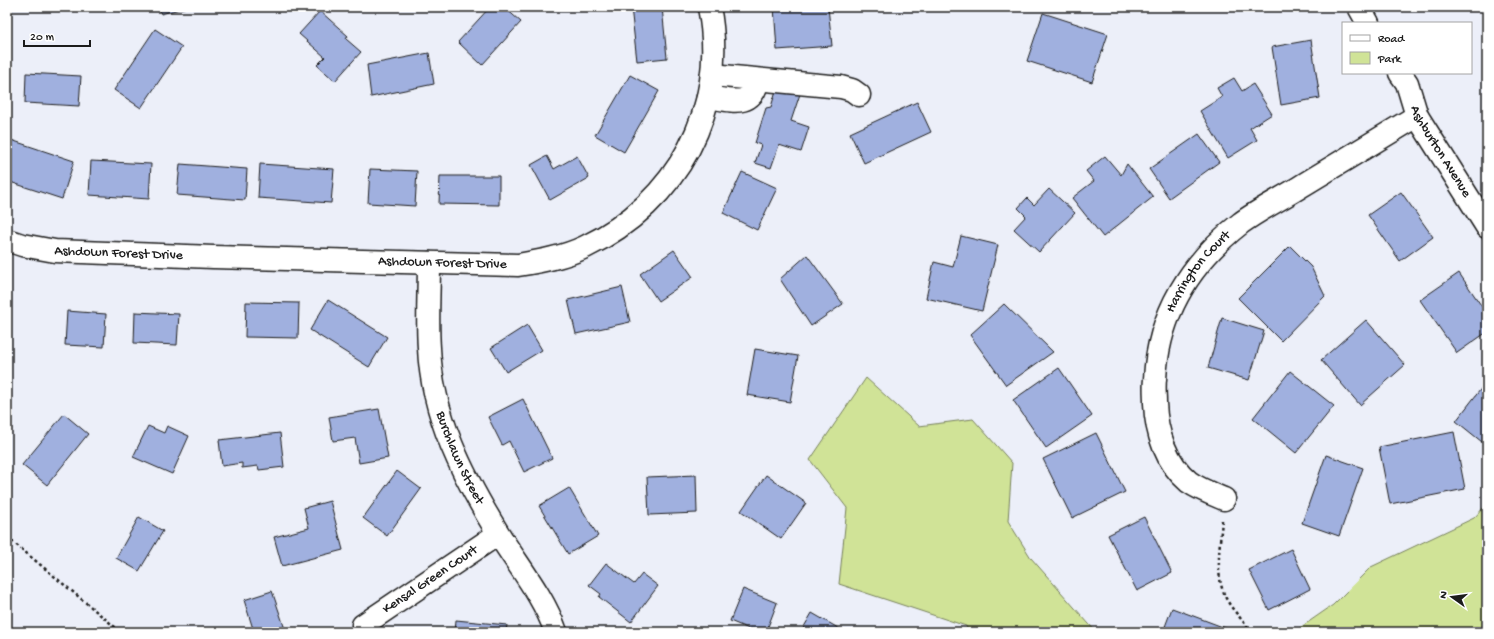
<svg xmlns="http://www.w3.org/2000/svg" width="1494" height="639" viewBox="0 0 1494 639" font-family="'Gochi Hand',sans-serif">
  <rect width="100%" height="100%" fill="#eceff9"/>
  <filter id="ink" filterUnits="userSpaceOnUse"><feTurbulence type="fractalNoise" baseFrequency=".025" numOctaves="2"/><feDisplacementMap in="SourceGraphic" scale="8" xChannelSelector="R" yChannelSelector="G"/><feConvolveMatrix kernelMatrix="1 2 1 2 8 2 1 2 1" color-interpolation-filters="sRGB"/></filter>
  <g filter="url(#ink)">
    <g fill="#d0e397" stroke="#76805a">
      <path d="M866 378 919 426 973 419 1012 463 1008 521 1031 558 1096 632H969L966 626 839 584 847 508 810 460Z"/>
      <path d="M1487 504V632H1294L1333 605 1371 567 1474 518Z"/>
    </g>
    <g fill="#a0b0df" stroke="#1c1c1c">
      <path d="M159 7H187L161 14Z"/>
      <path d="M490 7H504L521 22 482 65 458 42Z"/>
      <path d="M631 7H662L667 58 637 61Z"/>
      <path d="M774 7H828L832 46 777 50Z"/>
      <path d="M320 11 348 36 346 39 361 52 335 81 317 65 325 57 299 34Z"/>
      <path d="M1043 13 1108 34 1092 82 1027 61Z"/>
      <path d="M155 29 182 47 141 108 114 90Z"/>
      <path d="M1311 40 1320 98 1281 105 1272 47Z"/>
      <path d="M429 53 434 84 371 97 367 65Z"/>
      <path d="M26 73 81 76 79 106 25 103Z"/>
      <path d="M630 75 659 91 624 152 595 135Z"/>
      <path d="M1234 78 1242 91 1253 84 1272 114 1250 128 1257 140 1228 158 1200 111 1222 97 1217 88Z"/>
      <path d="M778 84 801 91 791 121 809 127 801 152 779 145 771 168 755 163 761 145 755 143 766 108 771 107Z"/>
      <path d="M917 102 931 132 864 163 850 133Z"/>
      <path d="M1199 134 1219 162 1169 198 1149 169Z"/>
      <path d="M11 140 74 161 62 199 7 181V152Z"/>
      <path d="M547 156 554 169 577 156 589 178 550 200 531 165Z"/>
      <path d="M1105 156 1121 175 1127 164 1153 197 1103 237 1072 198 1094 181 1086 171Z"/>
      <path d="M91 161 151 164 149 199 89 195Z"/>
      <path d="M180 164 247 169 245 200 177 195Z"/>
      <path d="M260 164 334 169 331 203 258 198Z"/>
      <path d="M370 169 417 171 415 206 368 203Z"/>
      <path d="M742 172 777 188 757 230 723 213Z"/>
      <path d="M440 176H499V205L439 204Z"/>
      <path d="M1049 189 1075 213 1039 252 1014 229 1026 216 1018 208 1027 198 1034 205Z"/>
      <path d="M1401 192 1433 237 1400 261 1368 215Z"/>
      <path d="M961 236 998 245 982 311 926 298 934 262 953 267Z"/>
      <path d="M1290 246 1311 267 1325 296 1281 341 1238 298Z"/>
      <path d="M674 250 693 277 658 301 640 274Z"/>
      <path d="M807 255 843 304 811 326 780 279Z"/>
      <path d="M1459 273 1487 314V332L1457 353 1420 300Z"/>
      <path d="M622 287 630 322 576 334 568 300Z"/>
      <path d="M328 300 387 337 369 367 310 330Z"/>
      <path d="M246 302 299 303 298 338 245 337Z"/>
      <path d="M1004 304 1053 352 1006 385 970 335Z"/>
      <path d="M67 311 106 314 104 347 65 345Z"/>
      <path d="M135 312 179 314 177 345 134 343Z"/>
      <path d="M1222 318 1264 331 1249 380 1208 368Z"/>
      <path d="M1366 320 1405 365 1360 405 1321 360Z"/>
      <path d="M527 325 542 350 506 372 491 348Z"/>
      <path d="M755 349 798 356 790 402 747 395Z"/>
      <path d="M1059 368 1092 416 1046 448 1013 400Z"/>
      <path d="M1290 371 1334 406 1296 453 1253 418Z"/>
      <path d="M1487 381V446L1456 421Z"/>
      <path d="M523 399 552 458 524 472 509 441 502 445 488 417Z"/>
      <path d="M379 409 388 458 359 463 355 438 333 441 329 417Z"/>
      <path d="M64 414 88 434 47 485 22 465Z"/>
      <path d="M148 426 164 433 167 426 189 436 172 474 133 457Z"/>
      <path d="M1454 432 1465 489 1390 504 1379 447Z"/>
      <path d="M280 433 284 467 259 470 258 466 242 468V463L222 466 219 440Z"/>
      <path d="M1096 433 1125 492 1072 518 1043 459Z"/>
      <path d="M1326 455 1363 468 1339 536 1302 523Z"/>
      <path d="M397 471 421 489 387 536 363 518Z"/>
      <path d="M696 475 697 513 649 515 647 477Z"/>
      <path d="M766 475 806 503 781 539 741 511Z"/>
      <path d="M569 488 598 536 568 554 539 506Z"/>
      <path d="M330 501 343 550 282 566 274 537 309 528 304 508Z"/>
      <path d="M139 517 163 531 139 571 116 558Z"/>
      <path d="M1144 517 1172 573 1137 591 1108 535Z"/>
      <path d="M1291 549 1310 589 1269 610 1249 570Z"/>
      <path d="M606 563 634 584 642 574 658 586 631 622 599 597 601 594 589 585Z"/>
      <path d="M743 589 777 603 766 632H756L730 621Z"/>
      <path d="M272 591 286 632H254L244 600Z"/>
      <path d="M1172 608 1236 632H1163Z"/>
      <path d="M812 613 845 632H801Z"/>
      <path d="M456 620 507 625 506 632H455Z"/>
    </g>
    <g fill="none" stroke-linecap="round" stroke-linejoin="round">
      <defs>
        <g id="minor">
          <path d="M1359 7 1368 23"/>
          <path id="s1" d="M1400 73 1407 83 1417 116 1487 227"/>
          <path d="M712 75 841 87 852 90 859 95"/>
          <path d="M708 97C730 100 752 109 758 80"/>
          <path id="s2" d="M7 240 22 245 55 251 213 257 518 265C541 261 564 257 585 247 677 203 729 108 709 7"/>
          <path id="s3" d="M429 263C429 291 427 320 429 348 432 416 463 476 498 533 518 566 543 595 556 632"/>
          <path id="s4" d="M1224 499C1212 494 1199 489 1189 482 1166 463 1156 432 1155 403 1155 395 1154 387 1155 379 1158 314 1191 262 1241 223 1260 209 1283 198 1303 185 1341 162 1379 139 1417 116"/>
          <path id="s5" d="M363 625 498 534"/>
        </g>
      </defs>
      <use href="#minor" stroke="#1c1c1c" stroke-width="25"/>
      <g stroke="#1c1c1c" stroke-width="2.5" stroke-dasharray="3 3" stroke-linecap="butt">
        <path d="M1222 520C1220 547 1213 581 1230 605 1236 614 1245 622 1250 632"/>
        <path d="M7 537 121 632"/>
      </g>
      <use href="#minor" stroke="#fff" stroke-width="22"/>
    </g>
  </g>
  <g text-anchor="middle" dominant-baseline="central" stroke-width="3" stroke-linejoin="round" paint-order="stroke">
    <g font-size="14" fill="#1c1c1c" stroke="#fff">
      <text stroke="none"><textPath href="#s1" startOffset="89">Ashburton Avenue</textPath></text>
      <text stroke="none"><textPath href="#s2" startOffset="113">Ashdown Forest Drive</textPath></text>
      <text stroke="none"><textPath href="#s2" startOffset="437">Ashdown Forest Drive</textPath></text>
      <text stroke="none"><textPath href="#s4" startOffset="270">Harrington Court</textPath></text>
      <text stroke="none"><textPath href="#s3" startOffset="200">Burchlawn Street</textPath></text>
      <text stroke="none"><textPath href="#s5" startOffset="81">Kensal Green Court</textPath></text>
    </g>
  </g>
  <rect width="1494" height="639" fill="none" stroke="#fff" stroke-width="24"/>
  <rect x="12" y="12" width="1470" height="615" fill="none" stroke="#1c1c1c" stroke-width="1.5" filter="url(#ink)"/>
  <rect x="1342" y="22" width="130" height="52" fill="#ffffff" stroke="#a4a4a4"/>
  <rect x="1350" y="35" width="20" height="6" fill="#ffffff" stroke="#a4a4a4"/>
  <text x="1378" y="42" font-size="12" fill="#1c1c1c">Road</text>
  <rect x="1350" y="52" width="20" height="12" fill="#d0e397" stroke="#a4a4a4"/>
  <text x="1378" y="62" font-size="12" fill="#1c1c1c">Park</text>
  <g transform="translate(1452 597) rotate(284)" stroke="#ffffff" stroke-width="3" paint-order="stroke">
  <path d="M0-3L7 15L0 10L-7 15Z" fill="#1c1c1c"/>
  <text y="-6" font-size="11" font-weight="bold" text-anchor="middle" fill="#1c1c1c">N</text>
  </g>
  <path d="M24 40v6h66v-6" fill="none" stroke="#1c1c1c" stroke-width="2"/>
  <text x="30" y="40" font-size="12" fill="#1c1c1c" stroke="#ffffff" stroke-width="3" paint-order="stroke">20 m</text>
</svg>
